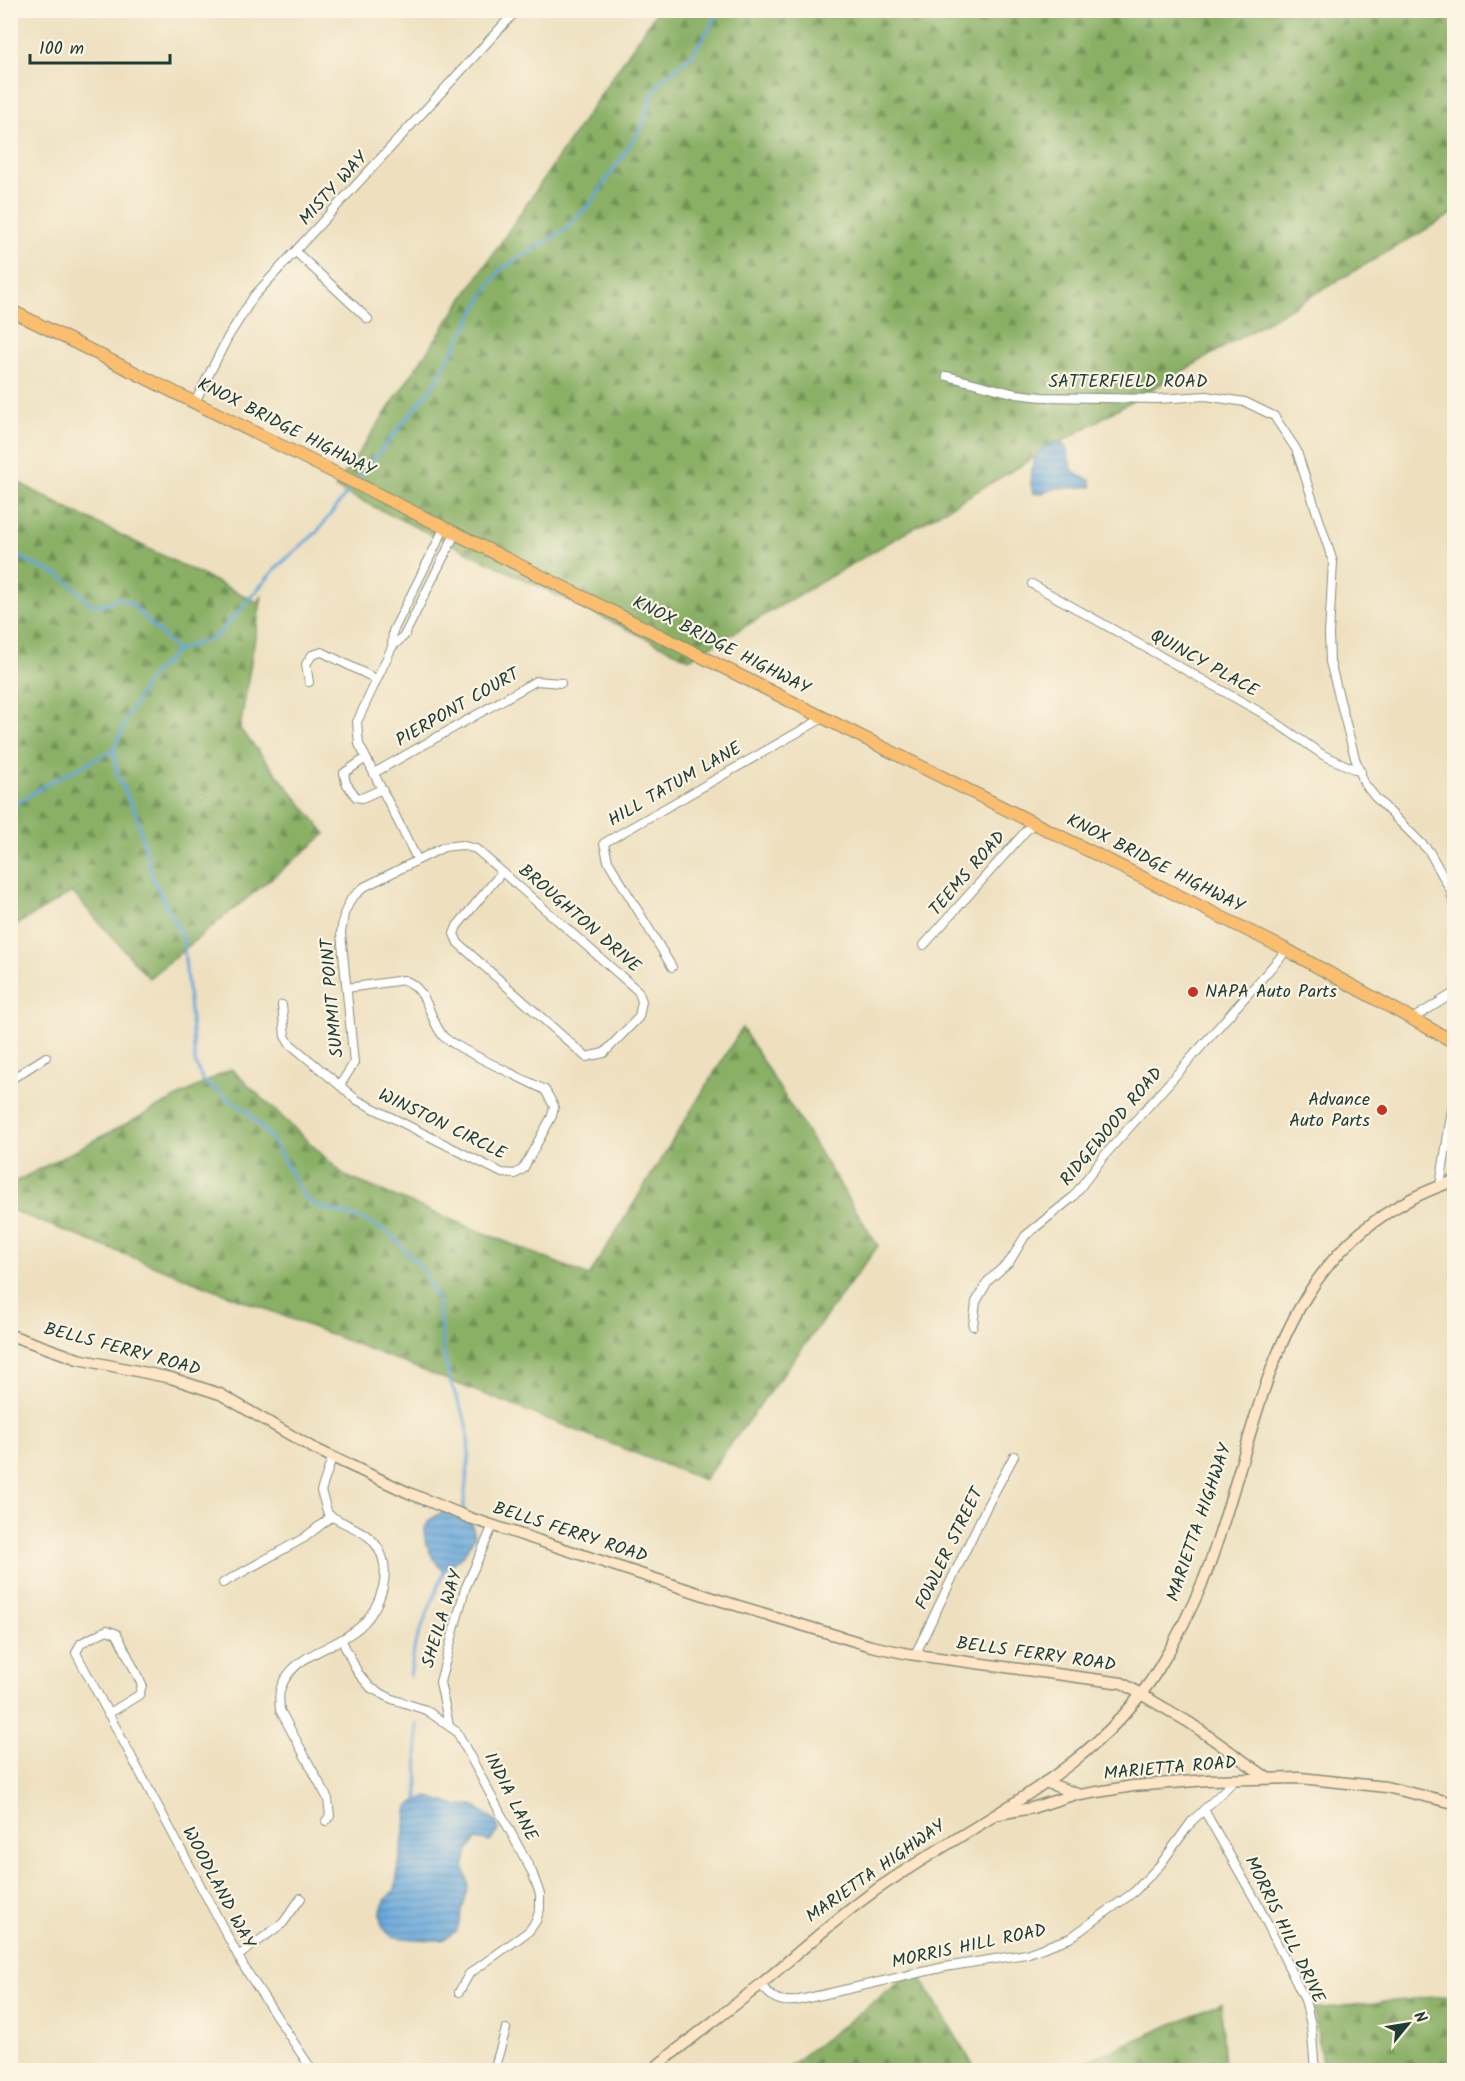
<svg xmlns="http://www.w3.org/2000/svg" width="1465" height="2081" viewBox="0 0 1465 2081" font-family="Kalam,sans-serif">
  <defs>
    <pattern id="forest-firs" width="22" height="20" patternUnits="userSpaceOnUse" patternTransform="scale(1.5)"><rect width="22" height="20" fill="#8ab066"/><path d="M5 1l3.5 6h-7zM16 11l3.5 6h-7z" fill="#709055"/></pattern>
    <pattern id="water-rules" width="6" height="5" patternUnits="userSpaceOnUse" patternTransform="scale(1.5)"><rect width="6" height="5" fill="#69a8db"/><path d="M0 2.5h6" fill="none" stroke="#568ab2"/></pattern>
  </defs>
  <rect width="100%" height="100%" fill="#fcf5e5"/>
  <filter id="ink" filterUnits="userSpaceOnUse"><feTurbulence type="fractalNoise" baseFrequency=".0167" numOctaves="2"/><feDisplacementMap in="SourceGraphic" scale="12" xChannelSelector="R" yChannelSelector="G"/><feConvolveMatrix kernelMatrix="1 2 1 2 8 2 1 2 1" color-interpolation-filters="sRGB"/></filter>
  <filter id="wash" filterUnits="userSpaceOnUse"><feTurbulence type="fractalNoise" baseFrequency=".008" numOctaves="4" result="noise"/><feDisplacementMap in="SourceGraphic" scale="24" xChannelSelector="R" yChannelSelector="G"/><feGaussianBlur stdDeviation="1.35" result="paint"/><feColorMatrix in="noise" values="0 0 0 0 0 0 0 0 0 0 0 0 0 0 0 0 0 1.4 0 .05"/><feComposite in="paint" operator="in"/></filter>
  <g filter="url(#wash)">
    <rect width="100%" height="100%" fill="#eee0bf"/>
    <g fill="url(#forest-firs)" stroke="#54764d" stroke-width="1.5">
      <path d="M657 11H1454V213L689 659 335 488Z"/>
      <path d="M10 478 68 509 257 602 262 595 240 729 326 834 149 978 72 892 11 928Z"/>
      <path d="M742 1028 878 1246 704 1480 11 1210V1184L231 1069 345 1176 589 1276Z"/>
      <path d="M916 1970 976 2070H791L788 2067Z"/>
      <path d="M1454 1995V2070H1323L1314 2009Z"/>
      <path d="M1221 2003 1225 2070H1066Z"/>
    </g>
    <g fill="url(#water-rules)" stroke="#447288" stroke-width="1.5">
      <path d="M1059 442C1071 448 1067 460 1072 469 1076 477 1084 477 1090 480L1092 487 1057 488 1039 494 1033 493C1027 473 1035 443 1059 442Z"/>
      <path d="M444 1511 470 1518 475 1536 463 1556 443 1570C437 1566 433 1557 429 1550 419 1530 425 1521 444 1511Z"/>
      <path d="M429 1797 456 1806 474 1805 497 1823 498 1831 490 1842 476 1839 468 1852 464 1868 469 1885 457 1930C452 1934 448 1938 442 1940 437 1941 395 1938 392 1936 373 1924 380 1901 395 1890L408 1807 418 1800Z"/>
    </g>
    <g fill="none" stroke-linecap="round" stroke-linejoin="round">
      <g stroke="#69a8db" stroke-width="3">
        <path d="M357 480 434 385 486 291 500 270 565 230 591 203 642 127 651 97 661 81 691 56 721 10"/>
        <path d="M353 485 317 532 278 566 217 636 177 651 151 676 129 713 114 750 117 775 137 815 152 877 183 938 195 1062 203 1081 248 1112 274 1142 304 1197 317 1206 365 1220 390 1234 422 1268 438 1301 443 1349 450 1381 467 1424 469 1455 463 1511"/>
        <path d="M10 549C25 563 40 566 58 575 71 582 80 593 90 604L103 605 118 598 131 603 177 651"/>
        <path d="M10 808 50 782 114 750"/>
        <path d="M410 1676 415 1644 445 1569"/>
        <path d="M417 1724 418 1800"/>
      </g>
    </g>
  </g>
  <g filter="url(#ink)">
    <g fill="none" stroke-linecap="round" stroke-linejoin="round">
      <defs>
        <g id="street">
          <path d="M297 253 368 319"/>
          <path d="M947 376 1016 394 1042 397 1157 399 1206 396 1245 402 1274 416 1296 449 1333 562 1329 634 1330 662 1355 758 1364 783 1375 797 1429 851 1450 889 1454 904"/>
          <path d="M195 402 228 337 254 296 517 10"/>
          <path d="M1032 584 1262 713 1323 755 1361 772"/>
          <path d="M392 647 393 631 445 527"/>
          <path d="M309 682 306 664 312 655 322 652 376 679"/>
          <path d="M366 758 344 773 346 783 356 797 362 798 382 789"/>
          <path d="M374 773 536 681 561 683"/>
          <path d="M417 859 359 744 357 722 392 647 404 636 456 532"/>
          <path d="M924 945 1033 823"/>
          <path d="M672 967 608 861 604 843 823 718"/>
          <path d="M282 1005 285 1036 289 1043 357 1100 502 1173 515 1174 523 1169 552 1116 554 1106 545 1090C528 1081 451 1046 443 1036 428 1018 429 989 404 980L347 988"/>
          <path d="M1412 1019 1454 993"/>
          <path d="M10 1080 46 1057"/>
          <path d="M340 1085 354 1063 341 933 344 914 351 899 364 887 444 847 461 845 476 849 638 991 642 1001 639 1017 604 1053 586 1057 458 943 454 934 457 926 502 872"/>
          <path d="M1440 1186 1454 1096"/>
          <path d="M973 1326 976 1302 988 1281 1010 1261 1025 1236 1073 1197 1104 1156 1287 950"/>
          <path d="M223 1583 304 1538 331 1517"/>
          <path d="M342 1641 358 1673 371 1688 392 1699 426 1710 457 1732 532 1872 540 1894V1909L536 1921 529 1931 469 1974 459 1992"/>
          <path d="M915 1655 987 1506 1014 1456"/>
          <path d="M108 1714 139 1695 142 1685 117 1634 107 1630 81 1643 76 1653 244 1967 312 2070"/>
          <path d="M449 1725 440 1682 465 1589 493 1525"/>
          <path d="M1204 1810 1257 1903 1305 2000 1311 2025 1315 2070"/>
          <path d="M326 1821 330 1816 328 1799 280 1710C279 1698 278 1690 285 1679 309 1640 367 1650 383 1587 387 1570 384 1553 372 1540 362 1529 340 1523 328 1514L321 1491 332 1458"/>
          <path d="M238 1956 283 1923 301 1898"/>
          <path d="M760 1984C771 1997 778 2003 795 2001L945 1967 1026 1954 1070 1938 1134 1892 1160 1865 1192 1821 1235 1780"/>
          <path d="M494 2070 506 2029"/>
        </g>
        <g id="secondary">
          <path d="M10 1335 78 1359 171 1378 220 1394 313 1448 409 1493 470 1518 719 1600 871 1646 909 1654 1122 1683 1190 1723 1266 1777"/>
          <path d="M1045 1782 1080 1795 1133 1786 1208 1780 1300 1778 1386 1787 1454 1803"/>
          <path d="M999 1814 1032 1808 1076 1794"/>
          <path d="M652 2070C687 2041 724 2014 760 1985 798 1953 835 1919 876 1890 973 1822 1095 1773 1159 1668 1176 1640 1191 1610 1204 1579 1265 1422 1266 1244 1454 1181"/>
        </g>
        <path id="primary" d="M10 310 1287 950 1454 1042"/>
      </defs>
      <use href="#street" stroke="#868e7a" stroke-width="10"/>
      <use href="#secondary" stroke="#868e7a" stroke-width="13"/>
      <use href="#primary" stroke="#868e7a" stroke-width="14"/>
      <use href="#street" stroke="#fff" stroke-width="8"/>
      <use href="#secondary" stroke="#fde5c5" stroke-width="10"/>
      <use href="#primary" stroke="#fbbd6e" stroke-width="12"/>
    </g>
  </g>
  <g fill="#c8321e" stroke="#fcf5e5" stroke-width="2">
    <circle cx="1193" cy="992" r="6"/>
    <circle cx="1382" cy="1110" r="6"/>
  </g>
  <g text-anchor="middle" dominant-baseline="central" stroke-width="4.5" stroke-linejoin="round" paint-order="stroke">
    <g font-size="18" fill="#1f3d34" stroke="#fcf5e5">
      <text transform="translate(334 189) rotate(-48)">MISTY WAY</text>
      <text x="1128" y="382">SATTERFIELD ROAD</text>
      <text transform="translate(286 428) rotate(27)">KNOX BRIDGE HIGHWAY</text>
      <text transform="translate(721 646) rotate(27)">KNOX BRIDGE HIGHWAY</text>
      <text transform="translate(1204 664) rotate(29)">QUINCY PLACE</text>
      <text transform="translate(458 708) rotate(-30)">PIERPONT COURT</text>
      <text transform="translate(675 785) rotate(-30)">HILL TATUM LANE</text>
      <text transform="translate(1155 864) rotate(27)">KNOX BRIDGE HIGHWAY</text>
      <text transform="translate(968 874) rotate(-49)">TEEMS ROAD</text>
      <text transform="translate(579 919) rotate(41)">BROUGHTON DRIVE</text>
      <text transform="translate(333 998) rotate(-95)">SUMMIT POINT</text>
      <text transform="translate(442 1125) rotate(26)">WINSTON CIRCLE</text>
      <text transform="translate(1112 1127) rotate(-50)">RIDGEWOOD ROAD</text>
      <text transform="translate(122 1350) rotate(15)">BELLS FERRY ROAD</text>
      <text transform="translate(1200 1523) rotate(-71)">MARIETTA HIGHWAY</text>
      <text transform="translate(570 1533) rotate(18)">BELLS FERRY ROAD</text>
      <text transform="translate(950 1549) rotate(-64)">FOWLER STREET</text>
      <text transform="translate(443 1619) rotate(-73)">SHEILA WAY</text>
      <text transform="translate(1036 1655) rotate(8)">BELLS FERRY ROAD</text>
      <text transform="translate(1170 1769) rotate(-5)">MARIETTA ROAD</text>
      <text transform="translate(510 1797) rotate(63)">INDIA LANE</text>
      <text transform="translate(876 1872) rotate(-35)">MARIETTA HIGHWAY</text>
      <text transform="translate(218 1888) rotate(62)">WOODLAND WAY</text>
      <text transform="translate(1284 1930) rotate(64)">MORRIS HILL DRIVE</text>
      <text transform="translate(969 1947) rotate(-12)">MORRIS HILL ROAD</text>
    </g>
    <g font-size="18" fill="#1f3d34" stroke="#fcf5e5" text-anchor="start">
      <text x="1205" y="992">NAPA Auto Parts</text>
      <text x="1370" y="1100" text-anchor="end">Advance<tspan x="1370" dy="21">Auto Parts</tspan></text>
    </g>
  </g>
  <rect width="1465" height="2081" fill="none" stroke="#fcf5e5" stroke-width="36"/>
  <g transform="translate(1408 2024) rotate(60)" stroke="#fcf5e5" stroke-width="4.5" paint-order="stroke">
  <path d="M0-4.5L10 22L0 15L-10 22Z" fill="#1f3d34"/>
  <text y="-9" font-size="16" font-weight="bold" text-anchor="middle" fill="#1f3d34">N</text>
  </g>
  <path d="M30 54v9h140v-9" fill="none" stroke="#1f3d34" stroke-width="3"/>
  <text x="39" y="54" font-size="18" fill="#1f3d34" stroke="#fcf5e5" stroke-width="4.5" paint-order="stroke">100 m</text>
</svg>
